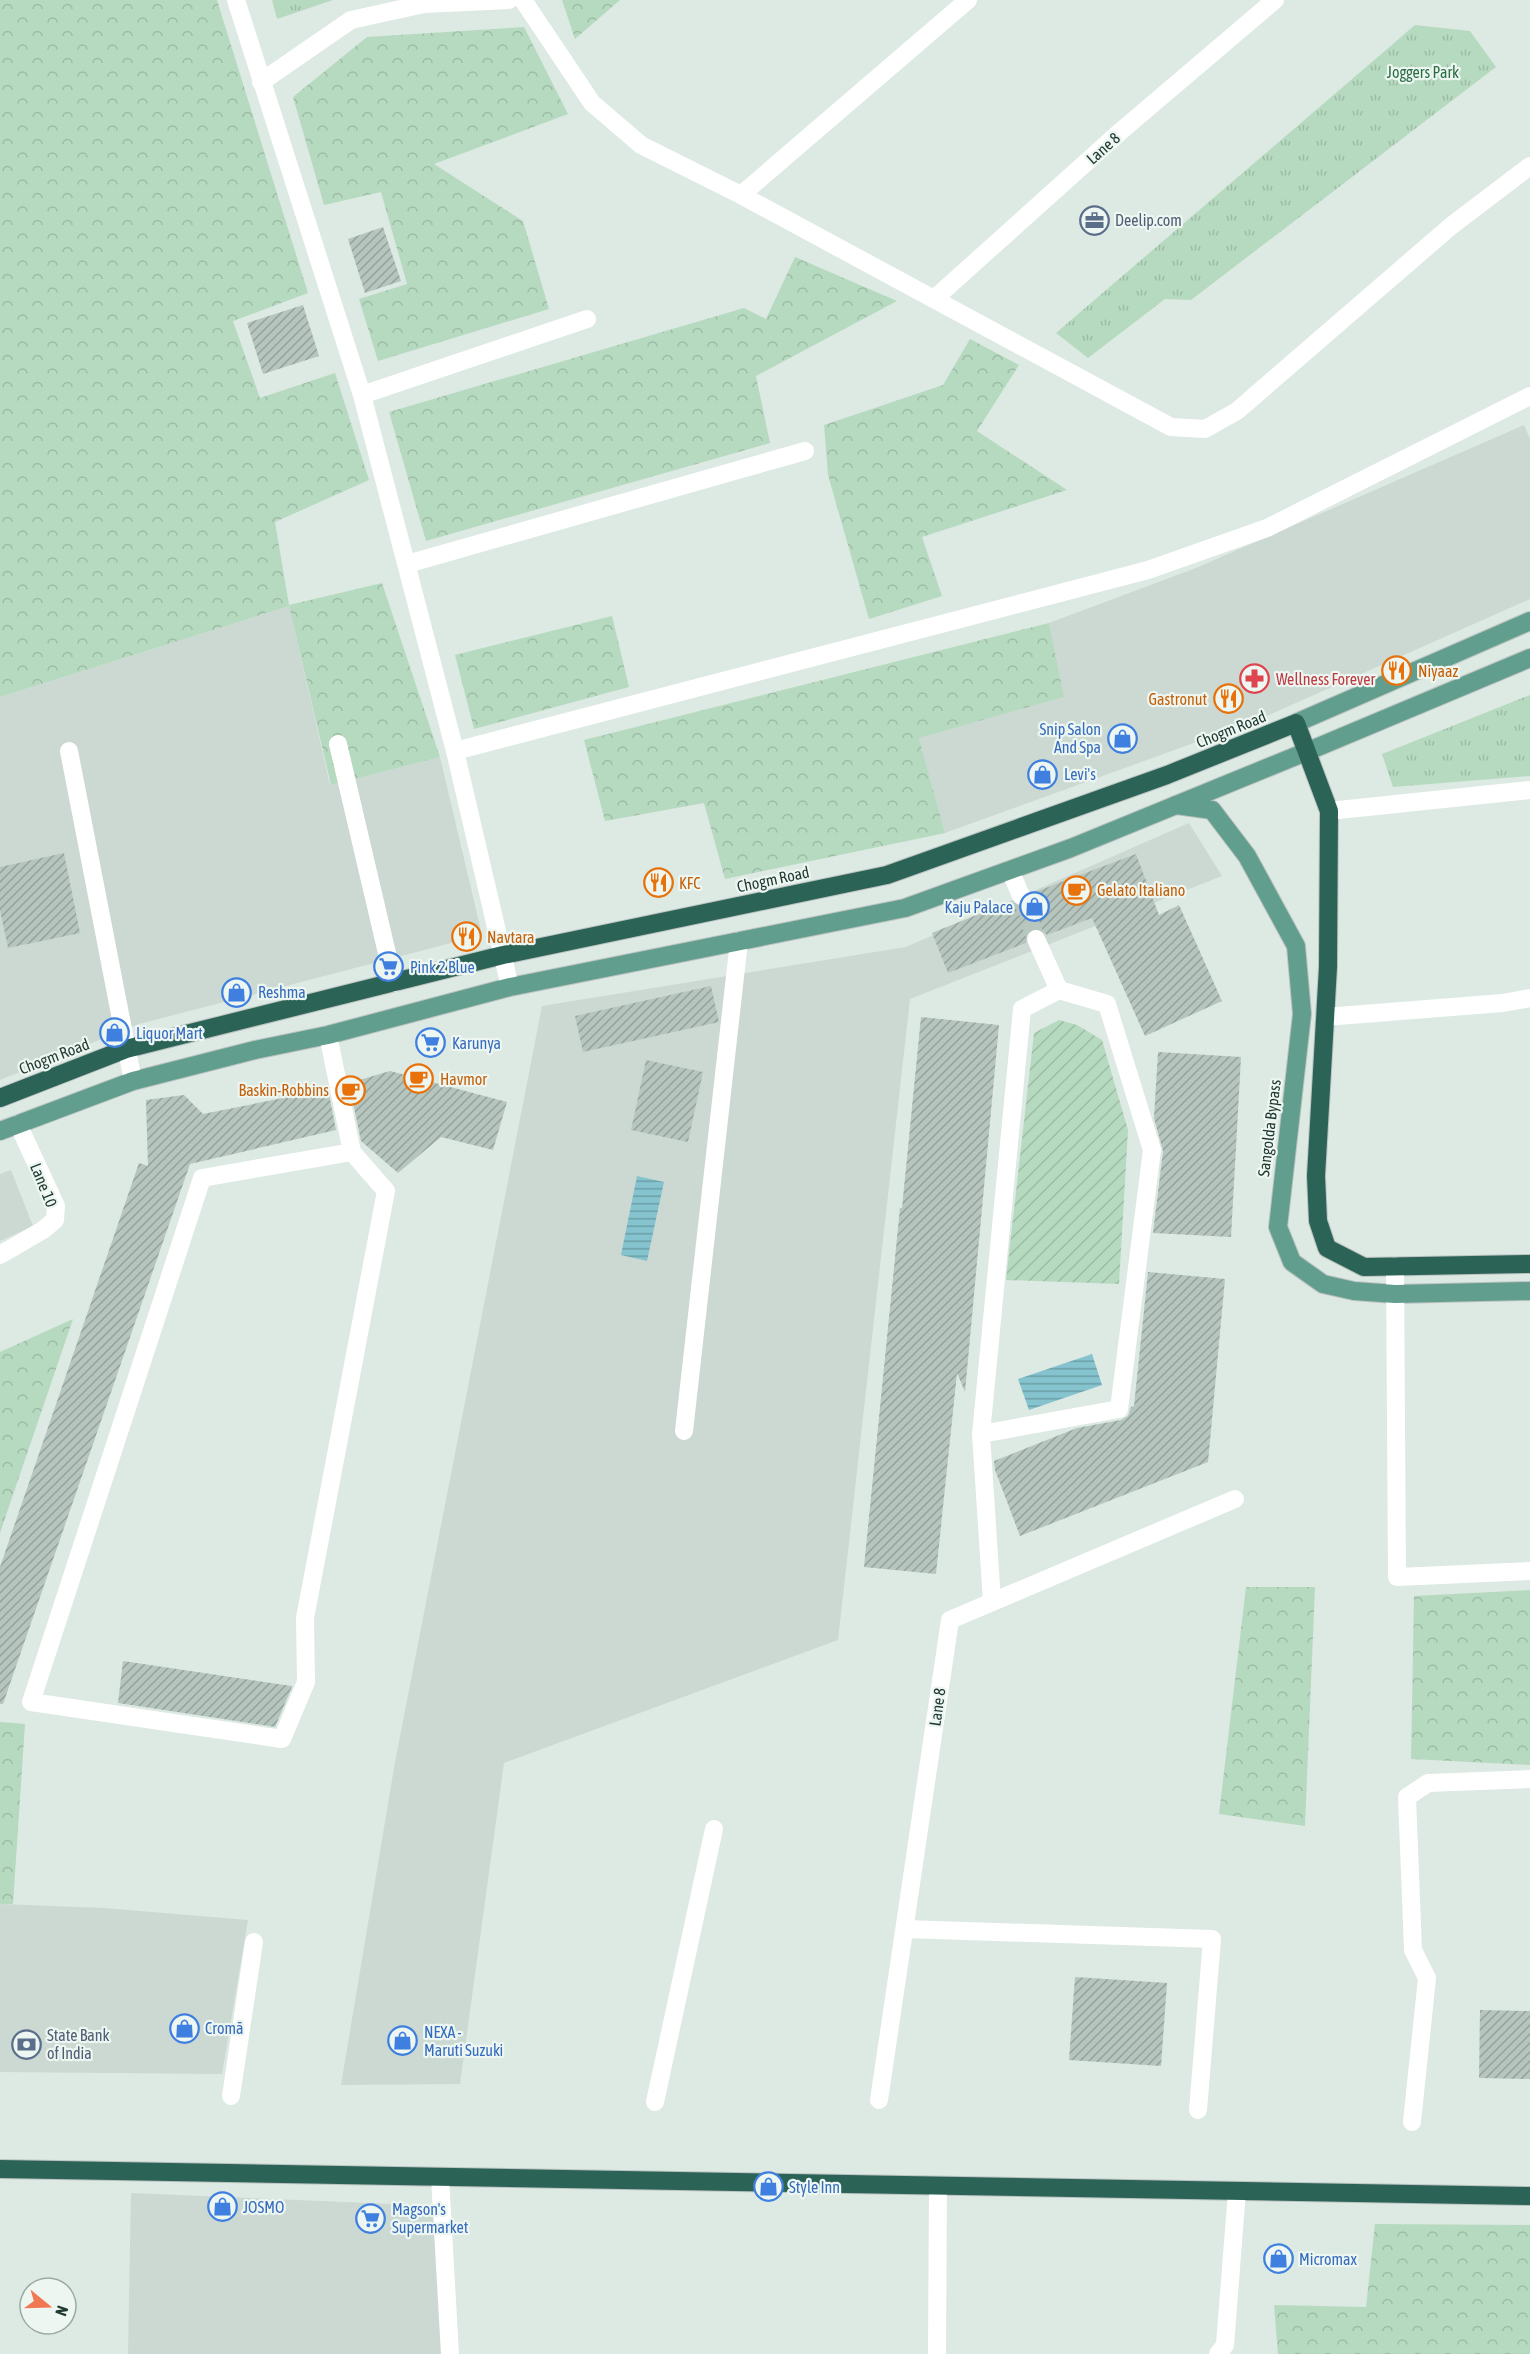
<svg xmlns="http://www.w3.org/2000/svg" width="1530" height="2354" viewBox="0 0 1530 2354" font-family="'Asap Condensed',sans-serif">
  <defs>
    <pattern id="grass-tufts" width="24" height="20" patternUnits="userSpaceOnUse" patternTransform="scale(1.5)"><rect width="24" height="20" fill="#b6dabf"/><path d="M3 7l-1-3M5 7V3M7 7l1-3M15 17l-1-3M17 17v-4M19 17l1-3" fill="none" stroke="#9cbca5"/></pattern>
    <pattern id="forest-crowns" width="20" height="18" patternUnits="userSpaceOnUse" patternTransform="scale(1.5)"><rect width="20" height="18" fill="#b6dabf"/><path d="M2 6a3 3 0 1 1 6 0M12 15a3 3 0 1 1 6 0" fill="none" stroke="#9cbca5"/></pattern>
    <pattern id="garden-furrows" width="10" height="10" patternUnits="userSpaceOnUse" patternTransform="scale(1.5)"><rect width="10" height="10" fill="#b6dabf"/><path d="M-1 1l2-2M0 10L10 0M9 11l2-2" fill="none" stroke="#9cbca5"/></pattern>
    <pattern id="water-rules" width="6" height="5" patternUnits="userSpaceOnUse" patternTransform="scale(1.5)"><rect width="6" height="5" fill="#85c3ce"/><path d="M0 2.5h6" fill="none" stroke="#6c9fa8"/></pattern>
    <pattern id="building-hatch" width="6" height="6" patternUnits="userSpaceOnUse" patternTransform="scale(1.5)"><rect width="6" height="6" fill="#b6c6bf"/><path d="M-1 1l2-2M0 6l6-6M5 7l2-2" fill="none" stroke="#93a29c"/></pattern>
  </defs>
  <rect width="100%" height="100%" fill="#dde9e3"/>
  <g fill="#cbd9d2">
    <path d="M1524 425 1530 439V599L1260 719 945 833 919 738 1063 697 1049 623 1196 568Z"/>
    <path d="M289 606 330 785 440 757 482 935 139 1024 0 1080V697Z"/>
    <path d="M1189 823 1222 876 910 999 838 1640 504 1763 460 2084 341 2085 395 1762 542 1006 906 947Z"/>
    <path d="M11 1170 33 1226 0 1241V1174Z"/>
    <path d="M0 1904 104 1908 248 1920 222 2074 0 2072Z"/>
    <path d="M131 2193 442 2206V2354H128Z"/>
  </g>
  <g fill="url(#grass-tufts)">
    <path d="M272 0H333L277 19Z"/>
    <path d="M1415 25 1470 31 1496 67 1191 300 1165 299 1088 358 1056 333Z"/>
    <path d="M1530 695V776L1393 787 1382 754Z"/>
  </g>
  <g fill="url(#forest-crowns)">
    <path d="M0 0H217L308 293 233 321 260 398 335 373 369 480 275 522 289 605 382 583 440 757 331 785 289 606 0 697Z"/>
    <path d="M562 0H620L575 39Z"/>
    <path d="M524 27 568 114 434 164 523 221 549 309 378 361 359 299 407 284 381 192 324 205 293 97 367 37Z"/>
    <path d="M795 257 897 301 756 376 770 443 426 541 389 412 744 308 766 319Z"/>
    <path d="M970 339 1019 365 977 431 1067 490 922 537 942 596 869 619 828 475 824 425 943 385Z"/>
    <path d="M612 616 629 687 474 729 455 655Z"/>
    <path d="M1049 623 1064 697 919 738 945 833 725 879 704 803 605 821 584 740Z"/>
    <path d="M73 1319 0 1533V1352Z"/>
    <path d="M1246 1587H1315L1305 1826 1219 1814Z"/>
    <path d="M1530 1590V1765L1411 1759 1414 1596Z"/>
    <path d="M0 1722 25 1724 13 1904H0Z"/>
    <path d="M1375 2224 1530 2225V2354H1278L1274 2305 1366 2307Z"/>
  </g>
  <path fill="url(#garden-furrows)" d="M1059 1020 1077 1025 1102 1040 1128 1130 1119 1284 1006 1280 1034 1033Z"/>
  <g fill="url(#water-rules)">
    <path d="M637 1176 664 1182 647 1261 621 1255Z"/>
    <path d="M1092 1354 1102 1385 1029 1410 1018 1379Z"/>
  </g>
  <g fill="url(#building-hatch)">
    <path d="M383 227 401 281 365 293 348 239Z"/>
    <path d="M303 305 319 356 263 374 247 323Z"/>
    <path d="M64 853 80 933 8 948 0 910V867Z"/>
    <path d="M1136 854 1159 915 1179 905 1222 1001 1145 1036 1092 918 1047 935 1042 930 1032 929 1027 933 1026 943 948 973 932 933 1011 901 1015 905 1025 907 1030 902 1032 893Z"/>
    <path d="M711 986 719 1022 583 1052 575 1016Z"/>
    <path d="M921 1017 999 1025 965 1392 957 1373 936 1574 864 1567 900 1208H902Z"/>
    <path d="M1158 1052 1241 1057 1231 1237 1153 1233 1163 1151 1154 1118Z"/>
    <path d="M646 1060 703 1072 688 1142 631 1130Z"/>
    <path d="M390 1071 507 1102 493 1150 441 1137 398 1173 361 1141 349 1083Z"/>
    <path d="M328 1089 336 1130 190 1164 3 1704H0V1567L139 1163 148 1166 146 1100 184 1095 203 1114Z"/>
    <path d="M1148 1272 1225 1279 1208 1462 1020 1536 995 1470 994 1461 1077 1428 1121 1420 1128 1416 1131 1407 1134 1406Z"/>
    <path d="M123 1661 292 1686V1687L275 1727 118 1703Z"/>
    <path d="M1075 1977 1167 1983 1161 2066 1069 2060Z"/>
    <path d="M1480 2010 1530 2011V2079L1479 2078Z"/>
  </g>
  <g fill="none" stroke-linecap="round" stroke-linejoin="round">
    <path stroke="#b7c6bf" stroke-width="18" stroke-dasharray="18 9" stroke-linecap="butt" d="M1021 896 1036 939"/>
    <defs>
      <g id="major">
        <path d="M1296 723 1530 621"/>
        <path d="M1176 805 1212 810 1247 856 1296 946 1302 1014 1278 1227 1292 1262 1323 1284 1354 1291 1395 1294 1530 1291"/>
        <path d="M0 1131 133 1081 255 1050 328 1035 510 987 905 908 1071 848 1318 747 1530 658"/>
      </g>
      <g id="highway">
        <path d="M0 1098 126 1049 503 955 887 875 1167 775 1296 723 1329 811 1328 967 1316 1176 1318 1221 1327 1248 1364 1267 1530 1264"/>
        <path d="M0 2169 1530 2196"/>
      </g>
    </defs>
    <use href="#major" stroke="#bcc3c1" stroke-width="20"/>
    <use href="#highway" stroke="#bcc3c1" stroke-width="20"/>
    <g stroke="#fff" stroke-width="18">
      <path d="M236 0 362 395 455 751 510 987"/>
      <path d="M523 0 592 103 641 145 741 195 1171 427 1205 429 1237 411 1451 226 1530 166"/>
      <path d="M261 82 351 20 424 4 509 0"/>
      <path d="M741 195 968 0"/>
      <path d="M934 299 1121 131 1275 0"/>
      <path d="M362 395 587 319"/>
      <path d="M407 564 805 451"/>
      <path d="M338 744 394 983"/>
      <path d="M69 751 133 1081"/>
      <path d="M455 751 1148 570 1267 528 1530 396"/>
      <path d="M1329 811 1530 790"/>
      <path d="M1010 870 1021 896"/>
      <path d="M1036 939 1059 990"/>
      <path d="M1325 1017 1503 1003 1530 998"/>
      <path d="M328 1035 352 1152"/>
      <path d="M352 1152 386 1191 305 1618 306 1682 282 1739 31 1702 202 1178Z"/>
      <path d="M0 1255 43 1230 55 1220 56 1206 18 1124"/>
      <path d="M1395 1266 1397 1577 1530 1571"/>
      <path d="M684 1431 739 941"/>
      <path d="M981 1434 1119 1409 1152 1150 1107 1004 1059 990 1022 1009 981 1434 992 1602"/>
      <path d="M905 1929 1212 1939 1198 2110"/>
      <path d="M231 2096 254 1942"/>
      <path d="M879 2100 950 1620 1235 1499"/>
      <path d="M655 2102 714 1829"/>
      <path d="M1412 2122 1427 1978 1413 1950 1407 1797 1428 1783 1530 1779"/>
      <path d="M440 2177 450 2354"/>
      <path d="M937 2354 938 2186"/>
      <path d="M1218 2354 1225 2345 1237 2191"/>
    </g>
    <use href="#major" stroke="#629e8e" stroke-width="18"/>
    <use href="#highway" stroke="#2c6357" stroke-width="18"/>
  </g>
  <defs>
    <symbol id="office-ring" viewBox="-11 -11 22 22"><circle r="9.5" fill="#edf6f1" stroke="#5c6f8a" stroke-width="1.5"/><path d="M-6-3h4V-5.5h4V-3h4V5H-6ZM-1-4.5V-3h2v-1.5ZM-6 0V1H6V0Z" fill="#5c6f8a"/></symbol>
    <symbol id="restaurant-ring" viewBox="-11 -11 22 22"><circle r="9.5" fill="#edf6f1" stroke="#e8710a" stroke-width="1.5"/><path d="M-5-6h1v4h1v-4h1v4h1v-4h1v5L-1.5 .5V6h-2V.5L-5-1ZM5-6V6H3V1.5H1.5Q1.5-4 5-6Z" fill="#e8710a"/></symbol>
    <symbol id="pharmacy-ring" viewBox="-11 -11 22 22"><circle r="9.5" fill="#edf6f1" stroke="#e0444e" stroke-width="1.5"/><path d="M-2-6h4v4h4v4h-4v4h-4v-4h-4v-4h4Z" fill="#e0444e"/></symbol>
    <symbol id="shop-ring" viewBox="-11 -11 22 22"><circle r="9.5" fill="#edf6f1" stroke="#3f7fe0" stroke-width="1.5"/><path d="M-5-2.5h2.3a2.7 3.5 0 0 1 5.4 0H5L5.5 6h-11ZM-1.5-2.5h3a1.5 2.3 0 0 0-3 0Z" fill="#3f7fe0"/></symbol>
    <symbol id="cafe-ring" viewBox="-11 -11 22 22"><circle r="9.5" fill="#edf6f1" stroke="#e8710a" stroke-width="1.5"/><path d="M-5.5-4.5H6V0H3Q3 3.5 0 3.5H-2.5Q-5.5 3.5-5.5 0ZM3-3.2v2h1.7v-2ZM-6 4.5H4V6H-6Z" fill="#e8710a"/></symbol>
    <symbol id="supermarket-ring" viewBox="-11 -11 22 22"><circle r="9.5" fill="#edf6f1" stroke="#3f7fe0" stroke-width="1.5"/><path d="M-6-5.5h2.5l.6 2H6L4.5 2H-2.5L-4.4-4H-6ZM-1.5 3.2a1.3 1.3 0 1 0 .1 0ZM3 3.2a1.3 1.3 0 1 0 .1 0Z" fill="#3f7fe0"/></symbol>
    <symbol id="bank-ring" viewBox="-11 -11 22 22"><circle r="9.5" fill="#edf6f1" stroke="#5c6f8a" stroke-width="1.5"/><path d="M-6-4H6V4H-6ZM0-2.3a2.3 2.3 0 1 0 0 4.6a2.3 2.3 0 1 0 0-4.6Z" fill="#5c6f8a"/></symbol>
  </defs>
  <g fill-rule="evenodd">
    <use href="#office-ring" x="1078" y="204" width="33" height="33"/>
    <use href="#restaurant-ring" x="1380" y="654" width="33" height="33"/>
    <use href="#pharmacy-ring" x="1238" y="662" width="33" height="33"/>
    <use href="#restaurant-ring" x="1212" y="682" width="33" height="33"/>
    <use href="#shop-ring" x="1106" y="722" width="33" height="33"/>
    <use href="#shop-ring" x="1026" y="758" width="33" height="33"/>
    <use href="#restaurant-ring" x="642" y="866" width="33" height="33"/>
    <use href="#cafe-ring" x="1060" y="874" width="33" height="33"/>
    <use href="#shop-ring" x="1018" y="890" width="33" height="33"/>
    <use href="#restaurant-ring" x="450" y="920" width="33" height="33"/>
    <use href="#supermarket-ring" x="372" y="950" width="33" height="33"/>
    <use href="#shop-ring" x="220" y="976" width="33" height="33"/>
    <use href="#shop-ring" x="98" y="1016" width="33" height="33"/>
    <use href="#supermarket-ring" x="414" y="1026" width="33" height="33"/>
    <use href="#cafe-ring" x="402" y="1062" width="33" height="33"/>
    <use href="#cafe-ring" x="334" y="1074" width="33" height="33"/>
    <use href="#shop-ring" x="168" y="2012" width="33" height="33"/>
    <use href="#shop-ring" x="386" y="2024" width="33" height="33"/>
    <use href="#bank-ring" x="10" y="2028" width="33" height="33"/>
    <use href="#shop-ring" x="752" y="2170" width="33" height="33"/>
    <use href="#shop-ring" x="206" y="2190" width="33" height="33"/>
    <use href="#supermarket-ring" x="354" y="2202" width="33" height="33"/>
    <use href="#shop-ring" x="1262" y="2242" width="33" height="33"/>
  </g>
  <g text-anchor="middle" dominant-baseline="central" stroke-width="4.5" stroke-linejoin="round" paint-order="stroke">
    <g font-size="16" fill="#2a6e44" stroke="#edf6f1">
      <text x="1423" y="72">Joggers Park</text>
    </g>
    <g font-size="16" fill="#1f3831" stroke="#edf6f1">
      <text transform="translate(1103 148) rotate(-42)">Lane 8</text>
      <text transform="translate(1231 729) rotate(-22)">Chogm Road</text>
      <text transform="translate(773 879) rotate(-12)">Chogm Road</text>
      <text transform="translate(54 1056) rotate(-21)">Chogm Road</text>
      <text transform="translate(1269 1128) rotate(-83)">Sangolda Bypass</text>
      <text transform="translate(44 1185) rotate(68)">Lane 10</text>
      <text transform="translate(937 1707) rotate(-82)">Lane 8</text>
    </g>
    <g font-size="16" fill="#4e5e75" stroke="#edf6f1" text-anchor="start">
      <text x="1115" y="220">Deelip.com</text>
      <text x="47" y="2035">State Bank<tspan x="47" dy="18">of India</tspan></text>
    </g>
    <g font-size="16" fill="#c56008" stroke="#edf6f1" text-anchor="start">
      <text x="1418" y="671">Niyaaz</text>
      <text x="1207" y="699" text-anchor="end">Gastronut</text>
      <text x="679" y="883">KFC</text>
      <text x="1097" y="890">Gelato Italiano</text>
      <text x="487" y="937">Navtara</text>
      <text x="440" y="1079">Havmor</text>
      <text x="329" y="1090" text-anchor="end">Baskin-Robbins</text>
    </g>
    <g font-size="16" fill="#be3a42" stroke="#edf6f1" text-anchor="start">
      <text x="1276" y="679">Wellness Forever</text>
    </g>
    <g font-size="16" fill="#366cbe" stroke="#edf6f1" text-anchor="start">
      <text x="1101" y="729" text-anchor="end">Snip Salon<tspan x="1101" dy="18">And Spa</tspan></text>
      <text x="1064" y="774">Levi's</text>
      <text x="1013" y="907" text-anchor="end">Kaju Palace</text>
      <text x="410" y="967">Pink 2 Blue</text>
      <text x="258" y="992">Reshma</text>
      <text x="136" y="1033">Liquor Mart</text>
      <text x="452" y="1043">Karunya</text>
      <text x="205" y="2028">Cromā</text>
      <text x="424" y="2032">NEXA -<tspan x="424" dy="18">Maruti Suzuki</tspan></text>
      <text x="789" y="2187">Style Inn</text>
      <text x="243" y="2207">JOSMO</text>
      <text x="392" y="2209">Magson's<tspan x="392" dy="18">Supermarket</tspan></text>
      <text x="1299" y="2259">Micromax</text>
    </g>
  </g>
  <g transform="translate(48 2306) rotate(109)"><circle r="28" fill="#edf6f1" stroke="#9baaa4" stroke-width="1.5"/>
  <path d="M0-4.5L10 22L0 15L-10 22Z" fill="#f07954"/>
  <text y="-9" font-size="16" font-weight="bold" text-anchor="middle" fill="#1f3831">N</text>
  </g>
</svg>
